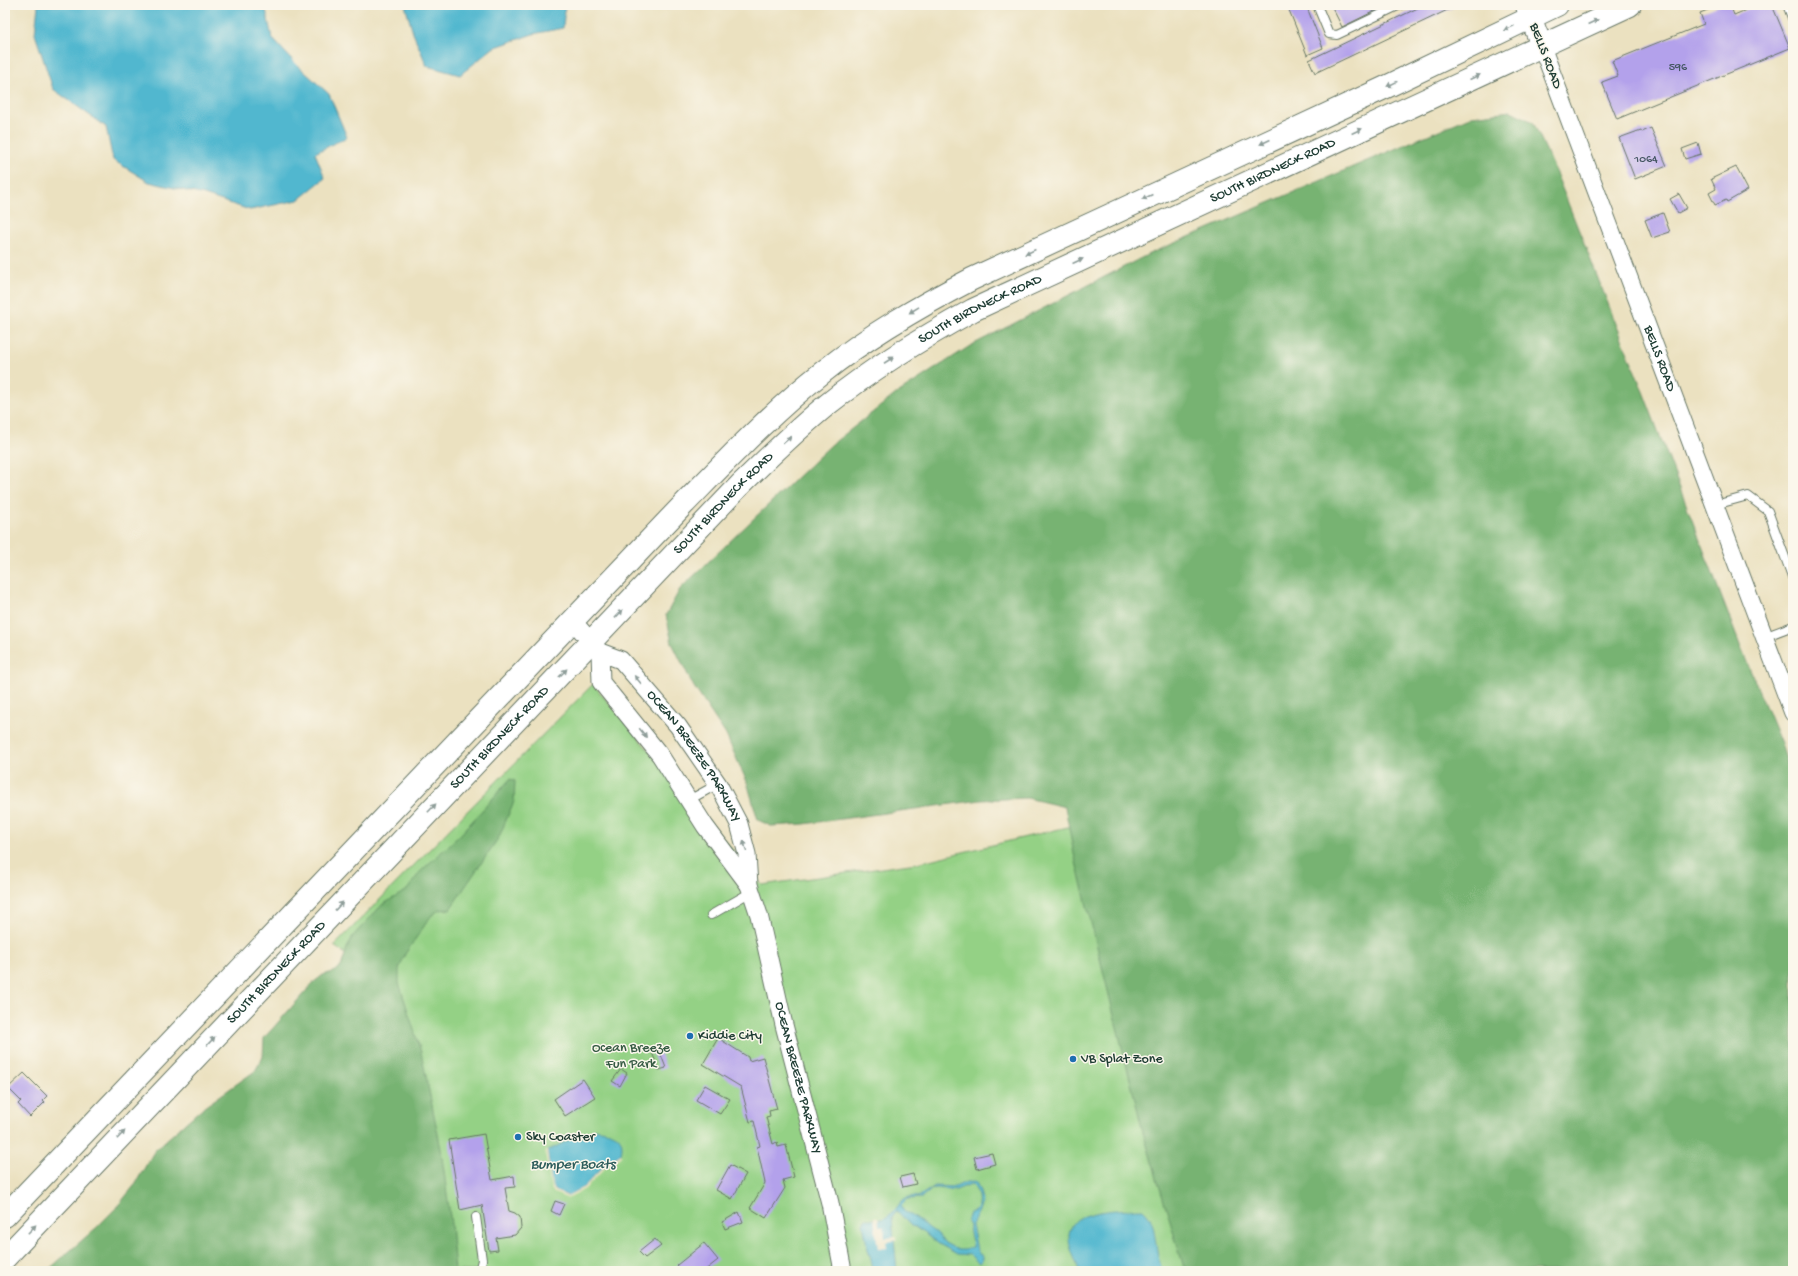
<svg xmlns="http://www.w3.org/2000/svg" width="1798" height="1276" viewBox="0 0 1798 1276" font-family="'Gochi Hand',sans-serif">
  <rect width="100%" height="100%" fill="#fbf7ec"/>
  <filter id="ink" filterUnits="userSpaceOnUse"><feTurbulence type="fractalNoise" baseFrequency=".025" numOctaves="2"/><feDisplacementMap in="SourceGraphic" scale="8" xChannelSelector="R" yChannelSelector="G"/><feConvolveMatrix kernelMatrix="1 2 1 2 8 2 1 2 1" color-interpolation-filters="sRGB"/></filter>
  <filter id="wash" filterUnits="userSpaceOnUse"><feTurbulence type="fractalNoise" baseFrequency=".012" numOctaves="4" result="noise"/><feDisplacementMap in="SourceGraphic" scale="16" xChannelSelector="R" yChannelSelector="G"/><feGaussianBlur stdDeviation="0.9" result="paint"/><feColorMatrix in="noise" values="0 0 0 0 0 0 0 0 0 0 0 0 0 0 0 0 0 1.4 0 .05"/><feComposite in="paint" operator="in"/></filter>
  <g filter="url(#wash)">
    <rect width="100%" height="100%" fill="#ebe1c0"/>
    <path fill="#94d185" stroke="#5a875c" d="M593 684 762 885 917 863 1072 826 1191 1271H445L382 980 334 946Z"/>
    <g fill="#77b372" stroke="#4b7853">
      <path d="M1511 111 1533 122 1552 163 1642 389 1741 648 1781 744 1793 780V1271H1185L1143 1132 1074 854 1065 807 1027 798 981 800 804 824 771 826 758 820 747 782 726 735 694 687 672 643 666 615 680 589 831 445 896 394 970 346 1149 254 1472 116Z"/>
      <path d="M510 779 515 781 514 801 499 837 450 909 439 910 431 916 405 954 399 969V983L421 1052 441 1149 451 1224 455 1271H47L96 1228 116 1208 134 1186 155 1150 200 1110 255 1071 263 1057 264 1038 274 1027 314 982 323 975 333 972 341 967 347 948 353 936 382 905 407 890 420 872 461 834Z"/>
    </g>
    <g fill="#51b7cf" stroke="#387a82" fill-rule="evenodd">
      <path d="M38 5H265L272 38 296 64 329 94 347 137 315 153 325 178 298 200 250 210 204 195 149 182 113 160 106 127 53 89 35 34Z"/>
      <path d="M405 5H565L563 28 533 34 493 48 460 75 427 66 413 33Z"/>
      <path d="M595 1129C611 1132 626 1133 621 1154L607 1163 584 1187 568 1196 555 1191 552 1187 547 1151 571 1139 584 1137Z"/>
      <path d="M966 1182H976L980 1191 982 1200 980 1209 972 1225 977 1250 979 1254 983 1256V1259L979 1263 970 1255 957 1254 939 1244 915 1227 911 1226 898 1212H896L892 1218 897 1271H874L867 1246 863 1223 866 1219C874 1219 882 1221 888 1216 901 1208 899 1194 918 1197L935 1186 955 1187ZM971 1184 974 1185C978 1194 980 1200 977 1210L970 1213 967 1221 970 1226C968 1233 973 1240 973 1247L965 1250H958L945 1243 936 1233 901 1208V1206L908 1199 922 1198 932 1189 936 1188 956 1190Z"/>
      <path d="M1143 1209C1155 1219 1154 1235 1157 1250 1158 1257 1160 1264 1162 1271H1079C1076 1259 1068 1248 1069 1235 1070 1229 1073 1222 1078 1219 1095 1210 1124 1209 1143 1209Z"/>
    </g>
    <g fill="#ebe1c0">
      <path d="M545 1151H547L552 1187 555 1191 567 1196 584 1187 607 1163 621 1154 622 1156 608 1165 585 1189 567 1198 554 1193 551 1188Z"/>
      <path d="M874 1217H878L879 1227H884L885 1238 896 1237V1240L886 1242 887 1248 878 1249Z"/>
    </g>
    <g id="blocks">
      <g fill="#b3a1eb">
        <path d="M1287 5H1306L1323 48 1307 55Z"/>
        <path d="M1331 5H1387L1342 27Z"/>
        <path d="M1424 5H1458L1315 73 1309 60Z"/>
        <path d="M1720 5H1730L1734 15 1758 5H1772L1790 48 1617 119 1602 82 1618 76 1612 61 1704 24 1700 13Z"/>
        <path d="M1651 128 1667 166 1635 179 1619 138 1641 130 1642 132Z"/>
        <path d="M1698 143 1701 154 1685 159 1682 149Z"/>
        <path d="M1736 167 1748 190 1727 202 1726 200 1715 205 1709 193 1716 189 1711 179Z"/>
        <path d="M1679 194 1687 208 1678 213 1670 199Z"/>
        <path d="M1663 213 1670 232 1652 238 1645 220Z"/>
        <path d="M718 1038 748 1057 749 1061 763 1057 777 1109 769 1111 770 1116 766 1117 773 1144 777 1142 778 1147 786 1145 794 1177 783 1180 785 1188 766 1218 750 1208 765 1183 757 1147 760 1146 754 1121 750 1122 741 1087 703 1064Z"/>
        <path d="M658 1047 666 1068 659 1070 651 1050Z"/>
        <path d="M621 1069 627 1073 620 1086 612 1081Z"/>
        <path d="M24 1073 47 1096 43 1100 45 1102 30 1117 18 1104 21 1101 8 1088Z"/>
        <path d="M583 1079 595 1097 565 1116 554 1099Z"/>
        <path d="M705 1085 730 1099 720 1114 696 1100Z"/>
        <path d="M5 1132 8 1135 6 1137 10 1140 5 1145Z"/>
        <path d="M484 1134 492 1180 514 1176 515 1187 505 1188 509 1211 515 1213 520 1217 521 1228 515 1235 496 1238 498 1250 489 1251 482 1205 460 1210 449 1140Z"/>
        <path d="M992 1153 995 1164 977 1169 974 1157Z"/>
        <path d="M730 1165 746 1174 732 1199 716 1190Z"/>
        <path d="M913 1174 916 1184 903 1187 900 1177Z"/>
        <path d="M555 1201 564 1204 559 1215 551 1211Z"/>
        <path d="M739 1212 743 1222 725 1229 722 1222Z"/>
        <path d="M655 1239 661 1246 645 1258 639 1252Z"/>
        <path d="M704 1243 718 1260 704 1271H682L677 1265Z"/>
      </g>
    </g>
  </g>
  <g filter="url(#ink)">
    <use href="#blocks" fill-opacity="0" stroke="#667665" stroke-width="1"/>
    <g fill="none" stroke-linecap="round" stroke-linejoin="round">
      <defs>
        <g id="service">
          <path d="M1317 5 1329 34 1337 35 1400 5"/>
          <path d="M1787 5 1793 20"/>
          <path d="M1715 505 1748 496 1768 511 1793 579"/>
          <path d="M1764 637 1793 626"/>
          <path d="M689 800 718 784"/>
          <path d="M711 915 751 892"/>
          <path d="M476 1217 482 1260 479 1271"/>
        </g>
        <g id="minor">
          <path id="s1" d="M1542 47 1793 713"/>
          <path id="s2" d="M572 620 600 652 621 660 678 726 718 784 739 824 747 854 749 885 759 915 784 1025 830 1203 843 1271"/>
          <path d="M600 652 601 682 660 755 705 826 749 885"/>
        </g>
        <path id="tertiary" d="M1526 5 1542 47"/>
        <g id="secondary">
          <path d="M5 1216 683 505C728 459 772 412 823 372 869 335 920 306 972 279L1384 88 1557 5"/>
          <path id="s3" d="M5 1258 740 485C769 457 797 429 828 404 873 368 922 338 973 310L1630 5"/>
        </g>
      </defs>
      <use href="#service" stroke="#667665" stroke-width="10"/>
      <use href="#minor" stroke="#667665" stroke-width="19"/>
      <use href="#tertiary" stroke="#667665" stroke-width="23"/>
      <use href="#secondary" stroke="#667665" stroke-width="24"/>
      <use href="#service" stroke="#fff" stroke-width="8"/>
      <use href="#minor" stroke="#fff" stroke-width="17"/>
      <use href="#tertiary" stroke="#fff" stroke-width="21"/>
      <use href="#secondary" stroke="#fff" stroke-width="22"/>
    </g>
    <defs><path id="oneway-solid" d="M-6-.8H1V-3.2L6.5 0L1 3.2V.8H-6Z"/></defs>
    <g fill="#8f9e9a">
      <use href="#oneway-solid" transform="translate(1593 22) rotate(-25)"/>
      <use href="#oneway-solid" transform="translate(1509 28) rotate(155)"/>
      <use href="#oneway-solid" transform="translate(1475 77) rotate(-24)"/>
      <use href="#oneway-solid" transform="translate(1392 84) rotate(154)"/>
      <use href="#oneway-solid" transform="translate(1357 131) rotate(-25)"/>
      <use href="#oneway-solid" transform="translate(1265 142) rotate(155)"/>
      <use href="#oneway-solid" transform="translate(1147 197) rotate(155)"/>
      <use href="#oneway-solid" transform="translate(1030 252) rotate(155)"/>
      <use href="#oneway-solid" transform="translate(1078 261) rotate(-24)"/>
      <use href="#oneway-solid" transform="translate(914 310) rotate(148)"/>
      <use href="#oneway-solid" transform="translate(889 360) rotate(-33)"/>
      <use href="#oneway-solid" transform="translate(787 440) rotate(-42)"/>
      <use href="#oneway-solid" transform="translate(619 614) rotate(-47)"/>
      <use href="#oneway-solid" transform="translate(563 673) rotate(-46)"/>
      <use href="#oneway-solid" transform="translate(638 680) rotate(-130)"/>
      <use href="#oneway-solid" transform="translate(643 733) rotate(51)"/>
      <use href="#oneway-solid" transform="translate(432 808) rotate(-46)"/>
      <use href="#oneway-solid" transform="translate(745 846) rotate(-105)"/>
      <use href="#oneway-solid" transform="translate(339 906) rotate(-47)"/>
      <use href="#oneway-solid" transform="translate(211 1041) rotate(-47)"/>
      <use href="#oneway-solid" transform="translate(121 1135) rotate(-46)"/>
      <use href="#oneway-solid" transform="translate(32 1229) rotate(-46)"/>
    </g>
  </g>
  <g fill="#1f6fb2" stroke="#fbf7ec" stroke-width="1.5">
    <circle cx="690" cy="1036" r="4"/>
    <circle cx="1073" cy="1059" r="4"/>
    <circle cx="518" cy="1137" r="4"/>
  </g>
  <g text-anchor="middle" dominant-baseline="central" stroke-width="3" stroke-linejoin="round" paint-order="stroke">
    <g font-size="12" fill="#445662">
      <text x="1678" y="68">596</text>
      <text x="1646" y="160">1064</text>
    </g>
    <g font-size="14" fill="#1f3d34" stroke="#fbf7ec">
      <text transform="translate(1545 56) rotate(69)">BELLS ROAD</text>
      <text stroke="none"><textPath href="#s3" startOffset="1690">SOUTH BIRDNECK ROAD</textPath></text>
      <text stroke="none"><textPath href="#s3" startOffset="1366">SOUTH BIRDNECK ROAD</textPath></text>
      <text stroke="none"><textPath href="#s1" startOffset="333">BELLS ROAD</textPath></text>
      <text stroke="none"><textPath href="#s3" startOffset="1042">SOUTH BIRDNECK ROAD</textPath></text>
      <text stroke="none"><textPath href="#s3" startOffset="718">SOUTH BIRDNECK ROAD</textPath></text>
      <text stroke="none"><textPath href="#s2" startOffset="186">OCEAN BREEZE PARKWAY</textPath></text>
      <text stroke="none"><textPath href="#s3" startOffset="394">SOUTH BIRDNECK ROAD</textPath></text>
      <text stroke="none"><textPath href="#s2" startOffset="529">OCEAN BREEZE PARKWAY</textPath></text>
    </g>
    <g font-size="14" fill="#1f3d34" stroke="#fbf7ec" text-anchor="start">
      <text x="698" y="1036">Kiddie City</text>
      <text x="1081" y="1059">VB Splat Zone</text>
      <text x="526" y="1137">Sky Coaster</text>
    </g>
    <g font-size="14" fill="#365b44" stroke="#fbf7ec">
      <text x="631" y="1048">Ocean Breeze<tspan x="631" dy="16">Fun Park</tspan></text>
    </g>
    <g font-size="15" font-style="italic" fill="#2c5c5b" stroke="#fbf7ec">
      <text x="573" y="1165">Bumper Boats</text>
    </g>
  </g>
  <rect width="1798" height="1276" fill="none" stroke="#fbf7ec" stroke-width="20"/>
</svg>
